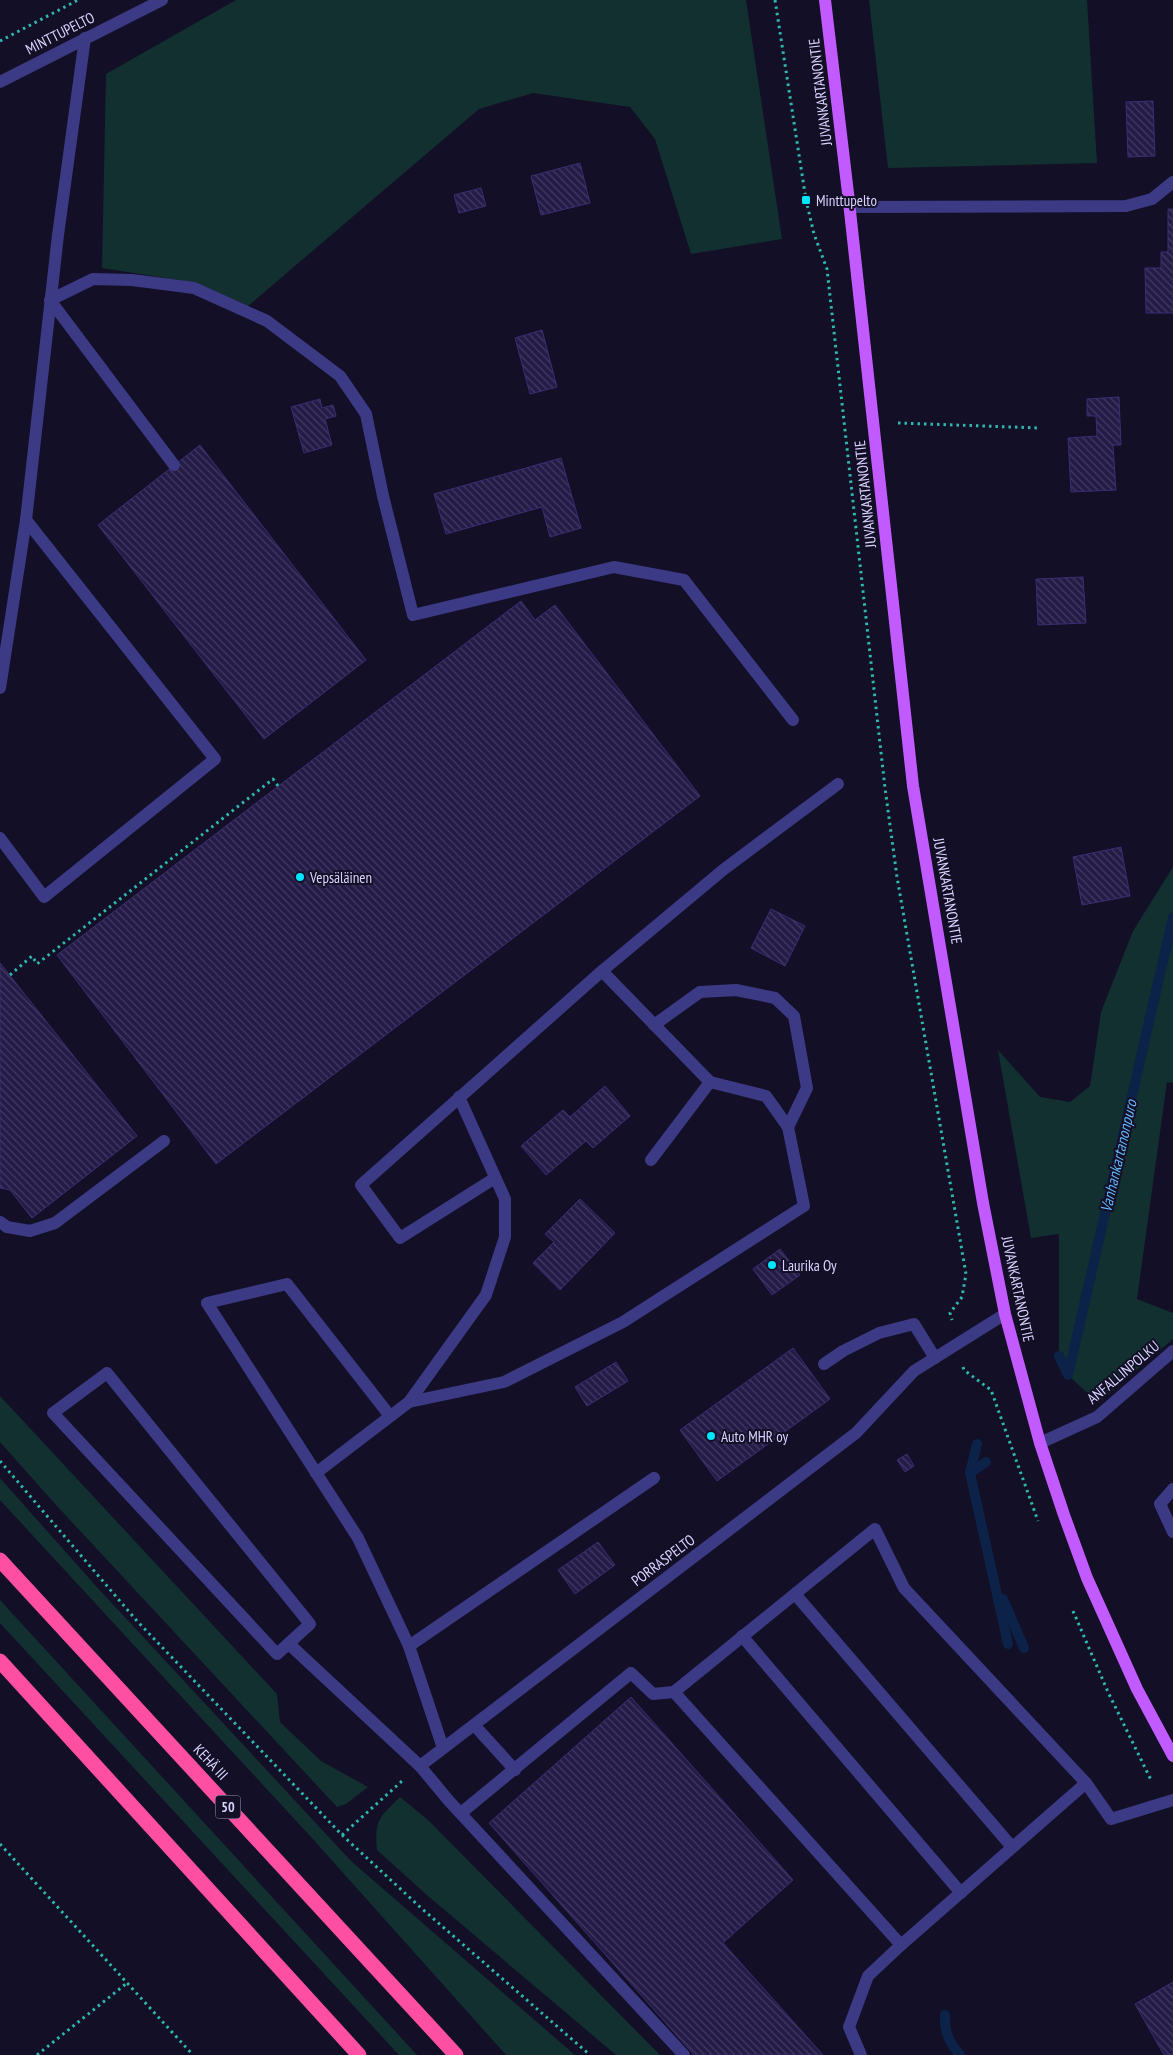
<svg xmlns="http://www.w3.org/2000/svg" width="1173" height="2055" viewBox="0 0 1173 2055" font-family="'PT Sans Narrow',sans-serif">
  <defs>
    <pattern id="building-back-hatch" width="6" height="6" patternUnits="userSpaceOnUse" patternTransform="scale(1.25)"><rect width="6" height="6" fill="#241b47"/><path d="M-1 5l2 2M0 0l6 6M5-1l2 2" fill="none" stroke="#433b63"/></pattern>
  </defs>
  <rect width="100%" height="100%" fill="#130f26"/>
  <g fill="#12302f">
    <path d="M236 0H746L782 239 691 254 655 139 630 107 533 93 479 109 248 306 197 283 102 268 106 74Z"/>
    <path d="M869 0H1087L1097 163 888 168Z"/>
    <path d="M1173 867V1083L1167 1082 1137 1299 1173 1313V1339L1098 1403 1068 1375 1059 1356V1234L1031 1238 998 1050 1040 1097 1070 1102 1090 1086 1101 1012 1133 931Z"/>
    <path d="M0 1396 277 1694 280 1722 321 1761 368 1787 346 1804 337 1807 56 1505 0 1442Z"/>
    <path d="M0 1478 95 1585 351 1861 575 2055H506L311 1837 0 1500Z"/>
    <path d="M0 1600 417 2055H399L0 1623Z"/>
    <path d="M400 1797 428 1820 660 2055H616L428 1896 377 1850C374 1819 380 1817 400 1797Z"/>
  </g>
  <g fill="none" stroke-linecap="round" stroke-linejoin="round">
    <g stroke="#0c2248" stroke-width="10">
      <path d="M1059 1356 1068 1375 1173 917"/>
      <path d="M977 1444 970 1473 1008 1644"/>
      <path d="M970 1473 986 1462"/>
      <path d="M1003 1599 1024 1648"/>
      <path d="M945 2015C944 2032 949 2042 960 2055"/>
    </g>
  </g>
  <g fill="url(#building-back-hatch)" stroke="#3b2d73">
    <path d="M1153 101 1155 156 1128 157 1126 102Z"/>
    <path d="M580 163 590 203 541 215 531 176Z"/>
    <path d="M481 188 486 206 459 213 454 195Z"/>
    <path d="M1168 209H1173V313H1146L1145 268H1161V252H1168Z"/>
    <path d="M542 330 557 387 530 394 515 338Z"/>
    <path d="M1119 397 1121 445H1113L1116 490 1071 492 1068 438 1097 436 1096 416H1087V399Z"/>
    <path d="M320 399 322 408 333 405 336 416 325 419 332 445 304 453 291 407Z"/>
    <path d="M200 445 366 660 264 739 98 525Z"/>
    <path d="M561 458 581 528 550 537 542 507 446 534 434 494Z"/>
    <path d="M1083 577 1086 623 1038 625 1036 579Z"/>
    <path d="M521 601 535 620 555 605 700 796 216 1164 57 955Z"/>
    <path d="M1121 847 1130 896 1082 905 1073 857Z"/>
    <path d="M771 909 805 926 785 966 751 948Z"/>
    <path d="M0 963 137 1136 32 1218 10 1190 0 1188Z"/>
    <path d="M605 1086 630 1116 593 1148 586 1141 546 1175 521 1146 563 1110 570 1117Z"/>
    <path d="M580 1199 615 1233 560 1290 533 1263 554 1242 545 1234Z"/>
    <path d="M780 1249 800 1275 772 1295 753 1269Z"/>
    <path d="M793 1348 830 1399 717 1481 680 1430Z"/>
    <path d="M616 1362 628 1381 587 1406 575 1387Z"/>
    <path d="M907 1454 914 1466 905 1472 897 1460Z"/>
    <path d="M598 1542 615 1565 575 1594 558 1570Z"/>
    <path d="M631 1697 793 1880 723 1943 823 2055H694L489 1823Z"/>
    <path d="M1173 1982V2055H1164L1135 2004Z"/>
  </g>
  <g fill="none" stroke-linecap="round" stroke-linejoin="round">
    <g stroke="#2fb8b0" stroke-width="3" stroke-dasharray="2.5 4" stroke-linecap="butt">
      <path d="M775 0 806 200 814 234 827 269 885 788 897 877 966 1274 962 1297 950 1313 952 1320"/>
      <path d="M0 41 78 0"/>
      <path d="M898 423 1040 428"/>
      <path d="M10 975 32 956 37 964 273 779 278 786"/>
      <path d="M963 1367 964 1370 991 1390 1038 1521"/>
      <path d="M0 1461 137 1621 342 1835 420 1907 590 2055"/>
      <path d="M1073 1611 1108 1692 1152 1782"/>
      <path d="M342 1835 402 1781"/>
      <path d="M0 1844 193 2055"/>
      <path d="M37 2055 127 1983"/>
    </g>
    <g stroke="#3d3a85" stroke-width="12">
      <path d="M0 82 162 0"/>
      <path d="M850 207 1126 206 1152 199 1173 182"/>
      <path d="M174 465 50 300 93 279 132 280 194 288 267 321 340 376 366 414 383 496 413 615 614 567 684 580 793 720"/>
      <path d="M0 688 26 520 58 235 85 38"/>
      <path d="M0 838 44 897 215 759 26 520"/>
      <path d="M654 1025 700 992 736 990 775 998 794 1016 807 1088 788 1127"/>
      <path d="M651 1160 710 1082"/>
      <path d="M495 1178 400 1238 361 1185 602 971 723 870 838 784"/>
      <path d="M0 1222 7 1227 30 1231 55 1223 164 1141"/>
      <path d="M824 1364 843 1351 879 1333 914 1324 935 1358"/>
      <path d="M107 1373 310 1624 277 1654 53 1413Z"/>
      <path d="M409 1402 504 1382 623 1322 804 1206 788 1127 766 1096 710 1082 602 971"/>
      <path d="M390 1416 287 1284 207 1303 358 1538 409 1646 443 1748"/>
      <path d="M1040 1443 1097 1417 1173 1351"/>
      <path d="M316 1473 409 1402 486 1295 505 1237V1199L459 1097"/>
      <path d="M1173 1489 1160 1504 1173 1532"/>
      <path d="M795 1594 1012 1847"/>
      <path d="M742 1636 961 1893"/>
      <path d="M289 1644 420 1766 449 1801 684 2055"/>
      <path d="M409 1646 654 1478"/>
      <path d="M474 1725 515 1770"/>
      <path d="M420 1766 856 1433 914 1371 1005 1314"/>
      <path d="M461 1813 631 1673 653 1694 674 1692"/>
      <path d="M901 1945 674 1692 875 1529 904 1588 1086 1783 1111 1819 1173 1800"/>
      <path d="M861 2055 849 2027 868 1976 901 1945 1086 1783"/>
    </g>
    <path stroke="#c25bff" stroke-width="12" d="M825 0 848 193 913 786 983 1203 1005 1314 1040 1443 1064 1515 1087 1578 1137 1689 1173 1756"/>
    <g stroke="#ff4fa3" stroke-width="15">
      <path d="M0 1560 456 2055"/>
      <path d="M0 1661 359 2055"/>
    </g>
  </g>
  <g fill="#00e5ff" stroke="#130f26" stroke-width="2">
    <rect x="801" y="195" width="10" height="10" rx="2.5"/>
    <circle cx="300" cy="877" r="5"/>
    <circle cx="772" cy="1265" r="5"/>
    <circle cx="711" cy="1436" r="5"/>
  </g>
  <g text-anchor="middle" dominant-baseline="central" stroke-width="4" stroke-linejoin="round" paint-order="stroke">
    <rect fill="#130f26" stroke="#9e99be" stroke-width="1" x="215.5" y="1795.5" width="25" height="23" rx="4"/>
    <g font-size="14" font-weight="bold" fill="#d9d4ff">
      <text x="228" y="1807">50</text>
    </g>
    <g font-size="15" fill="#d9d4ff" stroke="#130f26">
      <text transform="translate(60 33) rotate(-27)">MINTTUPELTO</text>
      <text transform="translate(820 92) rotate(-97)">JUVANKARTANONTIE</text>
      <text transform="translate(865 494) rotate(-96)">JUVANKARTANONTIE</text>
      <text transform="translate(948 891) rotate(80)">JUVANKARTANONTIE</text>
      <text transform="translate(1018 1289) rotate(78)">JUVANKARTANONTIE</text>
      <text transform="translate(1123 1372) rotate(-40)">ANFALLINPOLKU</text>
      <text transform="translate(663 1560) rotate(-37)">PORRASPELTO</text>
      <text transform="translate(211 1762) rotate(47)">KEHÄ III</text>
    </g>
    <g font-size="15" fill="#d9d4ff" stroke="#130f26" text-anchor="start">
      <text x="816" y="200">Minttupelto</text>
      <text x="310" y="877">Vepsäläinen</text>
      <text x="782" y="1265">Laurika Oy</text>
      <text x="721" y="1436">Auto MHR oy</text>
    </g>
    <g font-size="16" font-style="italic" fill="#62b6ff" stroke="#130f26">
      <text transform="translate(1118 1156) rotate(-77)">Vanhankartanonpuro</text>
    </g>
  </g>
</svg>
